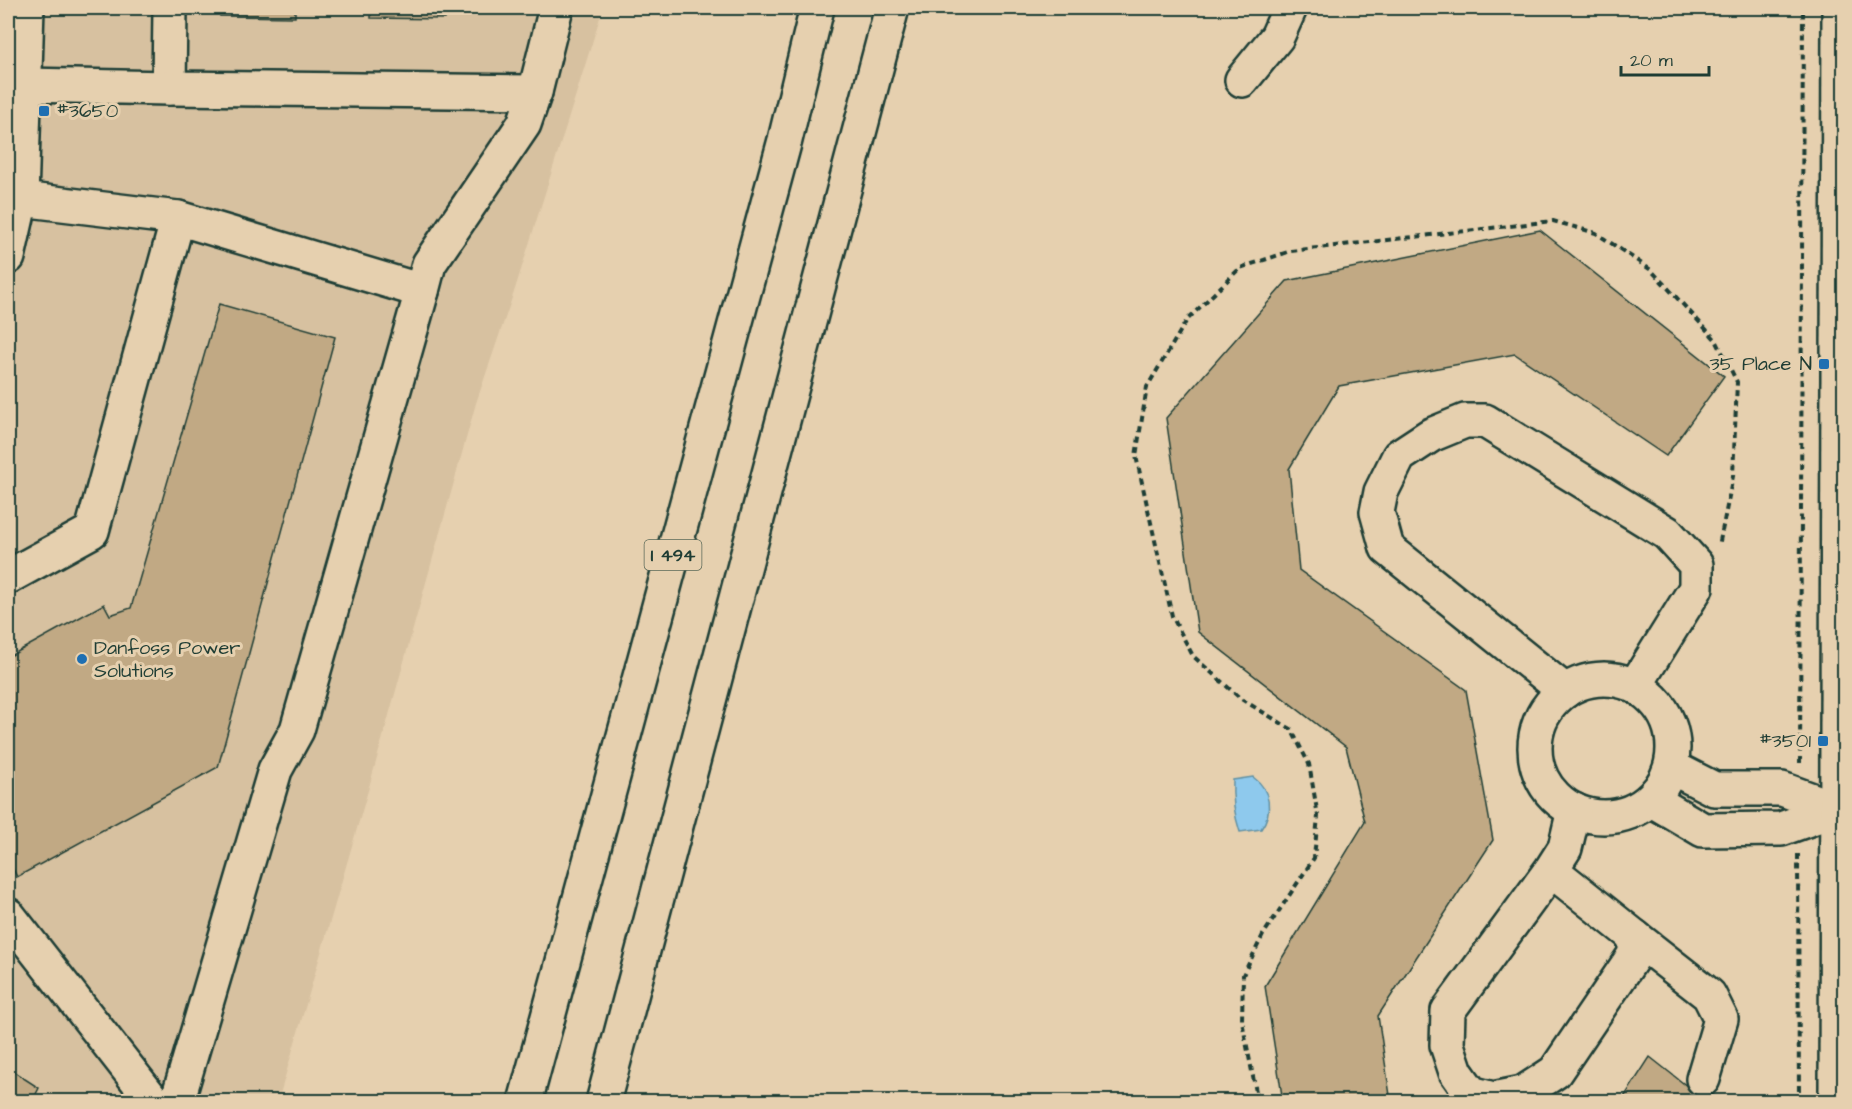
<svg xmlns="http://www.w3.org/2000/svg" width="1852" height="1109" viewBox="0 0 1852 1109" font-family="'Architects Daughter',sans-serif">
  <rect width="100%" height="100%" fill="#e6d0af"/>
  <filter id="ink" filterUnits="userSpaceOnUse"><feTurbulence type="fractalNoise" baseFrequency=".0167" numOctaves="2"/><feDisplacementMap in="SourceGraphic" scale="12" xChannelSelector="R" yChannelSelector="G"/><feConvolveMatrix kernelMatrix="1 2 1 2 8 2 1 2 1" color-interpolation-filters="sRGB"/></filter>
  <g filter="url(#ink)">
    <path fill="#d7c1a0" d="M27 8H603L515 289 476 403 369 787 278 1101 8 1102V257Z"/>
    <path fill="#8ec9ed" stroke="#6291a3" stroke-width="1.5" d="M1253 777C1271 790 1273 812 1261 829L1240 832C1234 814 1232 798 1233 780Z"/>
    <g fill="#c1a984" stroke="#1f3d34" stroke-width="1.5">
      <path d="M220 8H295V17L220 16Z"/>
      <path d="M371 8H445V19L371 18Z"/>
      <path d="M1540 230 1724 376 1666 456 1515 354 1339 386 1289 469 1299 570 1466 690 1493 840 1378 1016 1391 1102H1283L1265 986 1365 822 1346 747 1198 632 1166 418 1287 281Z"/>
      <path d="M219 304 335 337 218 767 17 877 8 859V657L104 604 110 615 131 608Z"/>
      <path d="M1650 1057 1707 1102H1621Z"/>
      <path d="M8 1068 39 1088 32 1102H8Z"/>
    </g>
    <g fill="none" stroke-linecap="round" stroke-linejoin="round">
      <defs>
        <g id="minor">
          <path d="M170 8 169 88 535 92"/>
          <path d="M1242 80 1277 37 1290 8"/>
          <path d="M25 85 169 88"/>
          <path d="M21 199 178 218 422 291 429 264 524 124 535 92 556 8"/>
          <path d="M8 257 21 199 27 8"/>
          <path d="M8 577 92 531 178 218"/>
          <circle cx="1604" cy="748" r="69"/>
          <path d="M1565 691 1387 548 1377 512 1381 492 1399 456 1431 435 1465 421H1485L1667 533 1696 565V588L1635 686"/>
          <path d="M1652 800 1703 830 1781 829 1837 809 1782 789H1714L1671 767"/>
          <path d="M1551 870 1635 937V954L1555 1072 1523 1093 1493 1099 1471 1093 1456 1072 1447 1045 1448 1011 1551 870 1565 848 1574 810"/>
          <path d="M8 915 154 1102"/>
          <path d="M1635 937 1709 995 1721 1019 1703 1079"/>
          <path d="M177 1102 275 770 297 730 422 291"/>
          <path d="M1836 1102 1839 8"/>
        </g>
        <g id="highway">
          <path d="M525 1102 785 140 817 8"/>
          <path d="M603 1102 892 8"/>
        </g>
      </defs>
      <use href="#minor" stroke="#1f3d34" stroke-width="38"/>
      <use href="#highway" stroke="#1f3d34" stroke-width="38"/>
      <g stroke="#1f3d34" stroke-width="4" stroke-dasharray="6 4.5" stroke-linecap="butt">
        <path d="M1800 763 1803 8"/>
        <path d="M1798 854 1799 1102"/>
        <path d="M1258 1102 1242 1021 1243 975 1263 935 1314 858 1318 816 1309 764 1291 729 1241 699 1193 656 1172 616 1136 456 1147 387 1187 320 1240 268 1291 251 1553 221 1596 233 1651 270 1716 340 1737 382 1733 476 1719 546"/>
      </g>
      <use href="#minor" stroke="#e6d0af" stroke-width="33"/>
      <use href="#highway" stroke="#e6d0af" stroke-width="33"/>
    </g>
  </g>
  <g fill="#1f6fb2" stroke="#e6d0af" stroke-width="2">
    <rect x="38" y="105" width="12" height="12" rx="3"/>
    <rect x="1818" y="358" width="12" height="12" rx="3"/>
    <circle cx="82" cy="659" r="6"/>
    <rect x="1817" y="735" width="12" height="12" rx="3"/>
  </g>
  <g text-anchor="middle" dominant-baseline="central" stroke-width="6" stroke-linejoin="round" paint-order="stroke">
    <rect fill="#e6d0af" stroke="#5b6959" stroke-width="1.5" x="644.5" y="540" width="57" height="30" rx="4.5"/>
    <g font-size="18" font-weight="bold" fill="#1f3d34">
      <text x="673" y="555">I 494</text>
    </g>
    <g font-size="20" fill="#1f3d34" stroke="#e6d0af" text-anchor="start">
      <text x="56" y="111">#3650</text>
      <text x="1812" y="364" text-anchor="end">35 Place N</text>
      <text x="94" y="648">Danfoss Power<tspan x="94" dy="23">Solutions</tspan></text>
      <text x="1811" y="741" text-anchor="end">#3501</text>
    </g>
  </g>
  <rect width="1852" height="1109" fill="none" stroke="#e6d0af" stroke-width="30"/>
  <rect x="15" y="15" width="1822" height="1079" fill="none" stroke="#1f3d34" stroke-width="2" filter="url(#ink)"/>
  <path d="M1621 66v9h88v-9" fill="none" stroke="#1f3d34" stroke-width="3"/>
  <text x="1630" y="66" font-size="18" fill="#1f3d34" stroke="#e6d0af" stroke-width="4.5" paint-order="stroke">20 m</text>
</svg>
